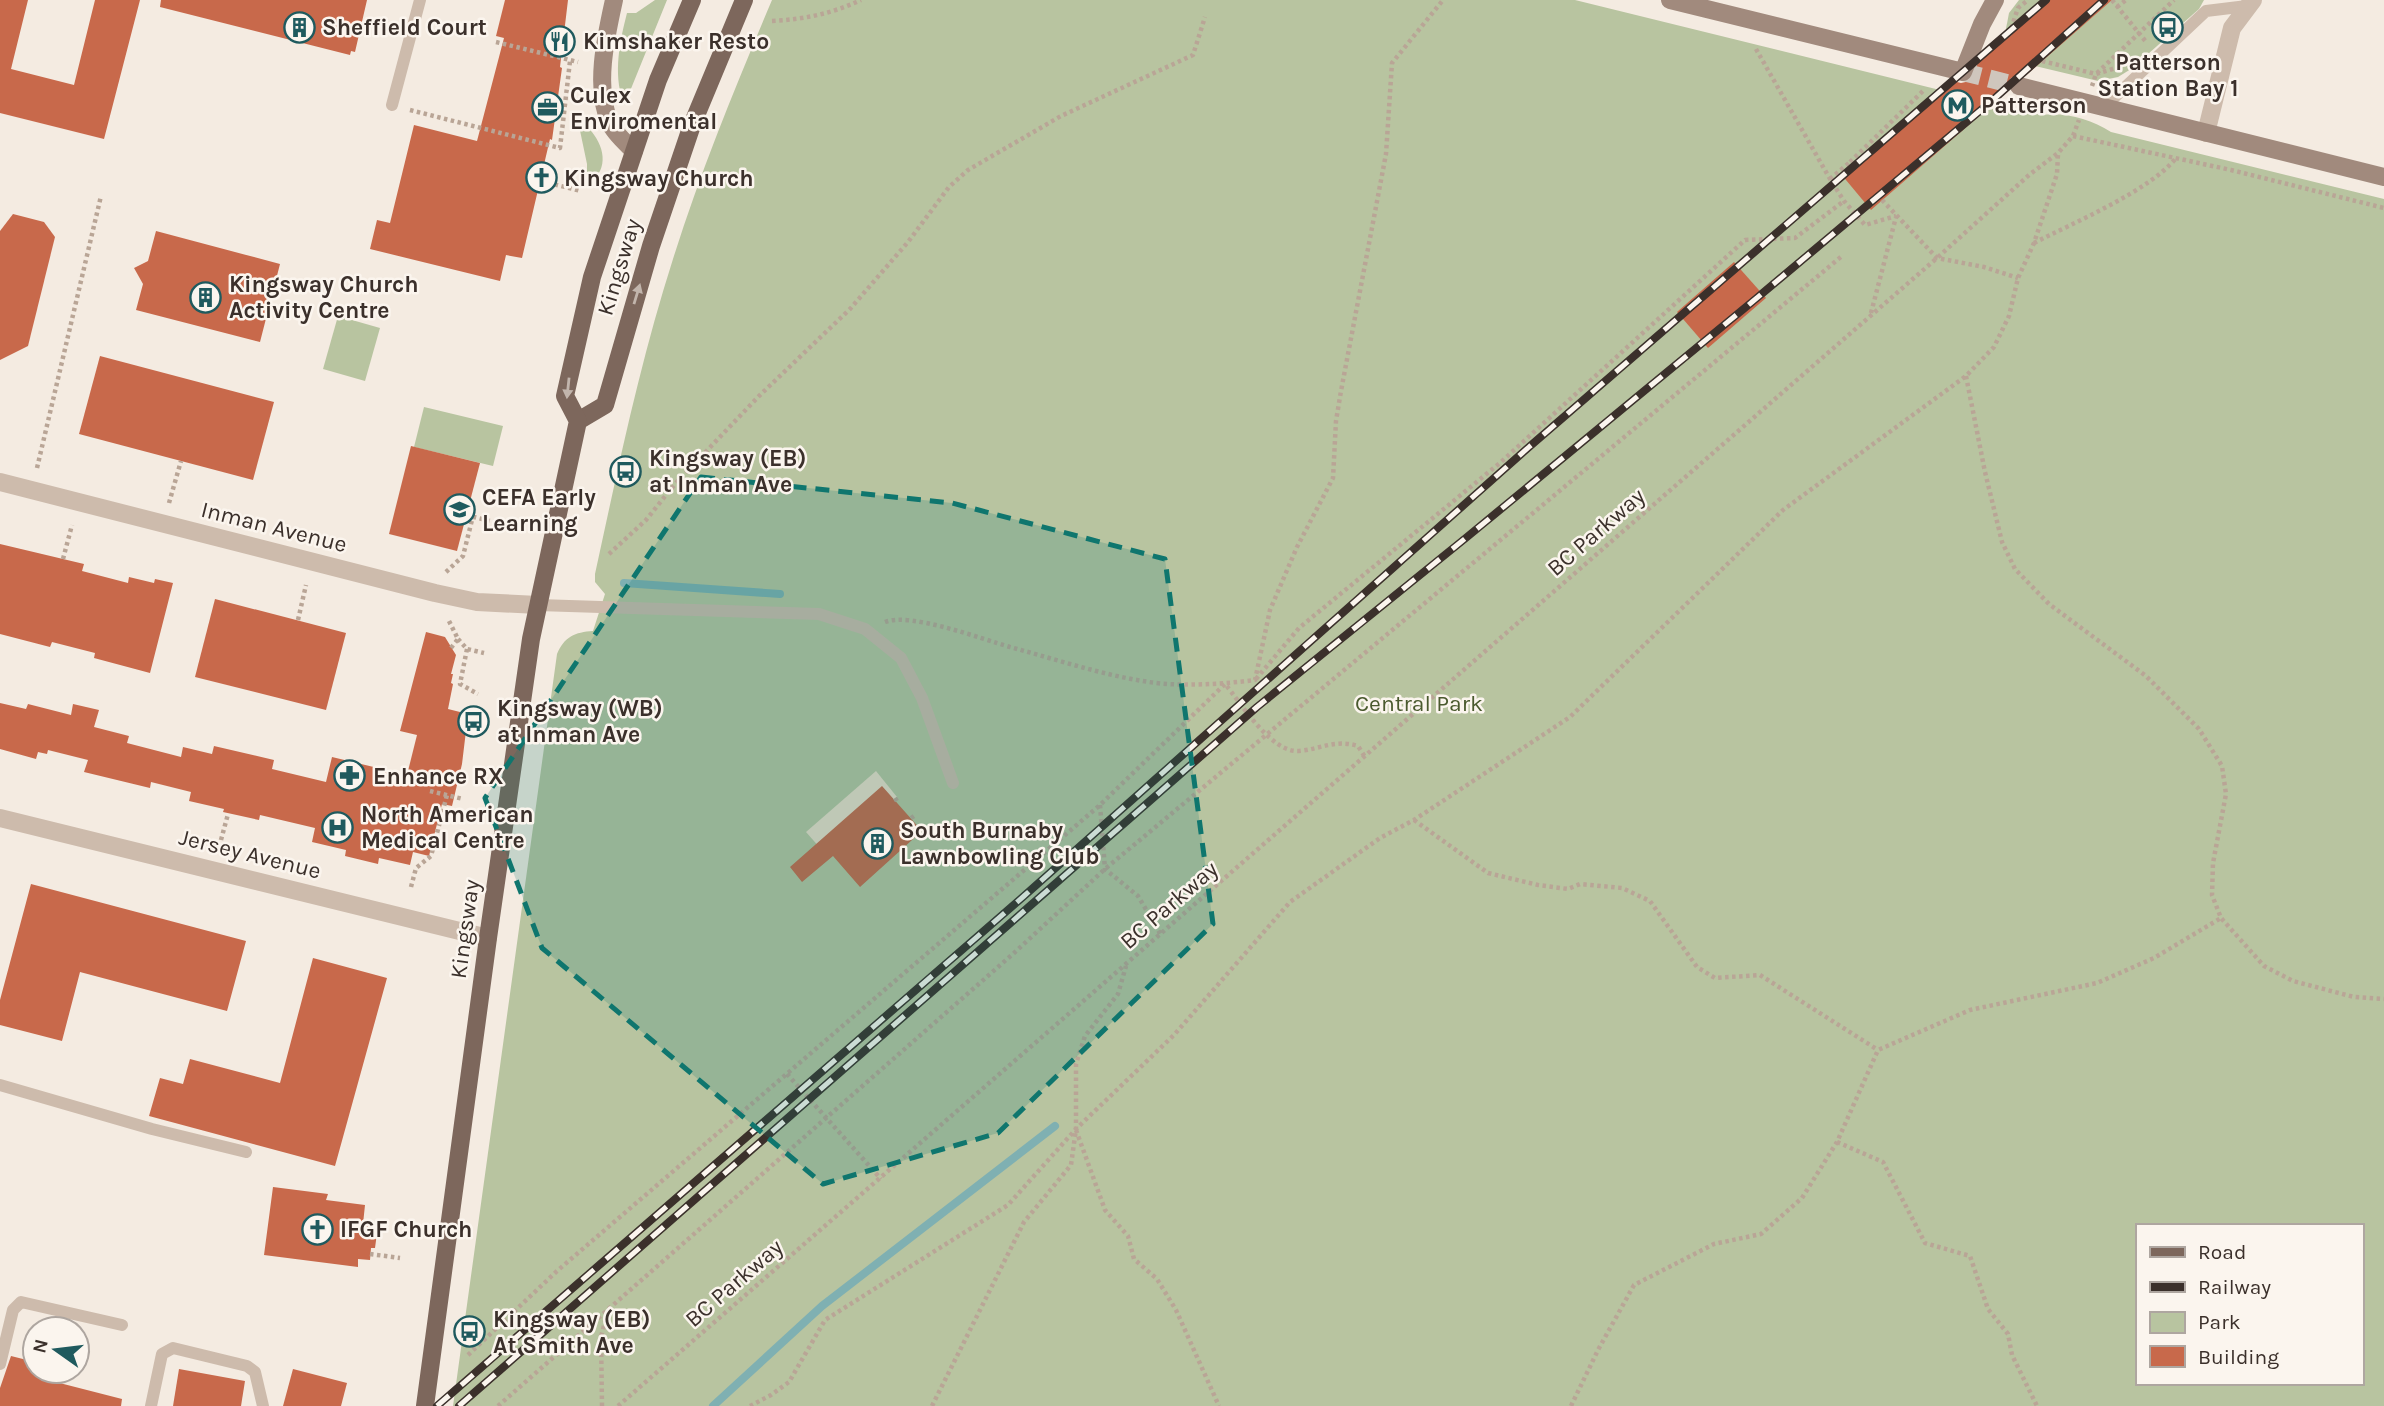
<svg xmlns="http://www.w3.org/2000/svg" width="2384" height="1406" viewBox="0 0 2384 1406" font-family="Karla,sans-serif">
  <rect width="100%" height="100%" fill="#f4ebe1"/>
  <g fill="#b8c4a0" fill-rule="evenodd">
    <path d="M655 0H667L626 101H623C613 73 620 40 627 13H636Z"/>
    <path d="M772 0H1575L2041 115C2066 112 2090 119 2111 132L2384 199V1406H453L557 654C564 637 575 632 593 631L605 594 595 582V574C618 468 640 362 673 259 701 170 736 85 772 0ZM2137 1226H2361V1383H2137Z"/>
    <path d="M2019 0H2204L2199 9 2131 69 2118 77 2098 81 2023 63 2005 34 2009 13Z"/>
    <path d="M578 121C594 128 609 153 600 171 597 176 592 180 587 183V164Z"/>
    <path d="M338 316 380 328 365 381 323 369Z"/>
    <path d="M424 407 503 426 493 466 414 447Z"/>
  </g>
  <path fill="#ecdcc8" d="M876 771 897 797 828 857 806 832Z"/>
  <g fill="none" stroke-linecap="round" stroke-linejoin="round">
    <g stroke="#7fb0b2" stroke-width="8">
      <path d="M624 583 780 594"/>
      <path d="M713 1406 822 1306 1055 1126"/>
    </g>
  </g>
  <g fill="#c8694b">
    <path d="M0 0H28L11 69 74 85 95 0H140L104 139 0 113Z"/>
    <path d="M161 0H367L355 52 351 51 350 55 160 7Z"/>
    <path d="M505 0H568L560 67 562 68 552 140 550 139 522 258 506 255 500 281 370 249 377 220 390 223 414 125 477 141 504 38 496 36Z"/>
    <path d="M2041 0H2112L2025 76 2017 75 2011 78 2008 84 2009 90 1871 210 1841 174 1949 80 1961 83 1970 81 1984 49Z"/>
    <path d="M13 214 44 222 55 237 28 346 0 360V231Z"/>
    <path d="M156 231 280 264 260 342 136 310 143 284 134 268 148 261Z"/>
    <path d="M1734 262 1766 298 1708 348 1677 312Z"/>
    <path d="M100 356 274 402 253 480 79 434Z"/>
    <path d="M411 446 480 463 457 551 389 534Z"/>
    <path d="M0 544 84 564 82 571 128 583 129 577 154 583 155 579 173 583 150 673 94 658 95 653 52 642 50 647 0 634Z"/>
    <path d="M215 599 346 633 326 710 195 677Z"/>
    <path d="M426 632 445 637 456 655 451 674H453L451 683 453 684 448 709 468 714 462 764 452 806 442 804 429 856 413 852 410 865 379 858 378 864 345 856 346 850 312 842 315 828 260 815 259 820 223 812 224 809 189 801 191 792 151 782 150 788 84 772 88 760 48 750 47 754 38 752 36 759 0 749V703L26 709 28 704 71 715 73 704 99 710 94 727 129 736 127 743 181 757 183 747 212 754 214 746 274 760 272 769 326 782 332 757 407 775 417 735 400 731Z"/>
    <path d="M882 786 922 831 860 887 833 856 802 882 790 867Z"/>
    <path d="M31 884 246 941 227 1011 80 972 62 1041 0 1025V1000Z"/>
    <path d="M313 958 387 978 335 1166 149 1116 160 1078 183 1084 190 1059 280 1083Z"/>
    <path d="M273 1187 328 1194 326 1200 365 1205 363 1224 378 1226 375 1248H371L370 1260 358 1259V1267L264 1255Z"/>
    <path d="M11 1356 35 1362V1371H46L44 1379 122 1399 121 1406H0V1388Z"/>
    <path d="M179 1369 245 1381 241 1406H173Z"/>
    <path d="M293 1369 347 1383 341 1406H283Z"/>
  </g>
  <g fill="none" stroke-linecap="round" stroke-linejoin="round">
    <path stroke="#cfc6bd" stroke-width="18" stroke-dasharray="18 9" stroke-linecap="butt" d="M1963 72 2019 86"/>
    <g stroke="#b9a596" stroke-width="4.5" stroke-dasharray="3.5 3.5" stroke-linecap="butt">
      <path d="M2112 0 2147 43"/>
      <path d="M2117 7 2126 0"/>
      <path d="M772 21C805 19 831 14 861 0"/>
      <path d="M2009 35 2018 8 2028 0"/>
      <path d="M496 42 578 62"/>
      <path d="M1756 49 1830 179 1844 201 1865 225 1896 216"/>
      <path d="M2042 61 2096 74 2119 67"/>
      <path d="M2092 86 2096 74 2174 0"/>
      <path d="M410 110 560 148 570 61"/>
      <path d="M2073 136 2231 170 2384 208"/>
      <path d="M1850 162 1924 90"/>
      <path d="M1830 179 1850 162 1852 164"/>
      <path d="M541 181 581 191"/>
      <path d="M1882 200 1937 258 1984 267 2018 278"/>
      <path d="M2034 243C2073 223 2151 190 2176 158"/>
      <path d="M1871 313 1896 217"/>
      <path d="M1966 376 1985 472 2002 542 2015 569 2049 604 2146 676 2199 729 2222 766 2226 794 2213 863 2212 895 2221 918 2264 966 2293 981 2354 997 2384 999"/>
      <path d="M37 468 101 196"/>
      <path d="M169 503 181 461"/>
      <path d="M466 515 502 524"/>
      <path d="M609 554 646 520 675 484 759 396 850 309 908 242 949 187 968 170 1061 116 1193 55 1205 17"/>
      <path d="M63 559 72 525"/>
      <path d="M446 572 463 556 473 516"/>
      <path d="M298 620 306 585"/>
      <path d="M449 621 458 639 451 648"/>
      <path d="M885 622C910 612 982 639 1010 647 1055 659 1102 675 1149 682 1180 687 1224 684 1255 680L1270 610 1297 547 1333 478 1336 421 1341 391 1386 154 1392 63 1443 0"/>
      <path d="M458 639 467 649 484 653"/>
      <path d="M467 649 460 684 478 694"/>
      <path d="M1256 679 1299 628 1501 462 1745 240 1795 238 1844 201"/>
      <path d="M430 791 463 799"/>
      <path d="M895 798 897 801 898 799"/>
      <path d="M1100 805 1105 869 1138 896 1161 935"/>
      <path d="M911 818 914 816"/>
      <path d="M1414 820 1488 873 1538 885 1568 889 1580 884 1622 888 1650 901 1697 967 1715 978 1760 975 1878 1050"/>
      <path d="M221 840 228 814"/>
      <path d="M411 887 416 868 431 856 447 795"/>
      <path d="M787 1074 881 1179"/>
      <path d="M1076 1130 1105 1210 1128 1236 1134 1259 1157 1279 1176 1310 1219 1406"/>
      <path d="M1837 1142 1883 1162 1925 1243 1970 1256 1988 1309 2008 1334 2012 1355 2037 1406"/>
      <path d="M370 1254 400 1258"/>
      <path d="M468 1355 557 1271 1100 805 1225 684C1241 703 1271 753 1299 751 1321 749 1335 739 1358 746L1365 757"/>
      <path d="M498 1406 1014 953 1105 869 1842 256"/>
      <path d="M602 1406 601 1337 608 1310"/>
      <path d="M618 1406 1937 258 2029 175 2058 153 2073 136 2079 120"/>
      <path d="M750 1406 771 1395 789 1382 825 1320 1008 1205 1076 1129 1174 1035 1290 902 1380 838 1414 820 1570 717 1783 510 1966 376 1994 347 2009 316 2018 278 2034 243 2057 174 2058 154"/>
      <path d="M932 1406 1024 1222 1071 1165 1076 1129V1064L1085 1036 1118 994 1126 966"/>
      <path d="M1571 1406 1598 1350 1634 1285 1714 1244 1761 1234 1802 1198 1837 1142 1878 1050 1970 1010 2097 983 2154 958 2221 918"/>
    </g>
    <g stroke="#cdbbac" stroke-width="12">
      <path d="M392 105 420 0"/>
      <path d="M2103 108 2206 11 2247 6"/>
      <path d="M538 605 819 614 865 629 901 658 922 698 953 783"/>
      <path d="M0 1085 152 1129 246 1152"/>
      <path d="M0 1364 13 1310 21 1302 122 1325"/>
      <path d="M151 1406 162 1354 173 1348 247 1366 255 1372 263 1406"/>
    </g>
    <g stroke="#cdbbac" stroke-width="18">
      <path d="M2206 133 2232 28 2253 0"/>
      <path d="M0 482 435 593 477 602 538 605"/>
      <path d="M0 818 488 938"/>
    </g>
    <g stroke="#a18a7d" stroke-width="18">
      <path d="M614 0C606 36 594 88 610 123 614 133 626 143 634 151"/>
      <path d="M1670 0 1963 72 1982 24 1995 0"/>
      <path d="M2019 86 2384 177"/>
    </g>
    <g stroke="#7d675c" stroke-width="18">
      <path d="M578 421 605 405 651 246 692 125 744 0"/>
      <path d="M425 1406 488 938 531 639 578 421 565 396 592 277 658 80 692 0"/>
    </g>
    <defs>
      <g id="rail">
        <path d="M437 1406 1024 896 1529 447 2046 0"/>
        <path d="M459 1406 1257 707 1467 537 1752 302 1994 99 2104 0"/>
      </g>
    </defs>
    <use href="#rail" stroke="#3b302b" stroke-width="8"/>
    <use href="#rail" stroke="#fbf5ee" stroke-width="5" stroke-dasharray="16" stroke-linecap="butt"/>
  </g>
  <defs><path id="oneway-solid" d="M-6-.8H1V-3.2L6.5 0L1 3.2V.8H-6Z" transform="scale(1.75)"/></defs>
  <g fill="#c2b5ac">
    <use href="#oneway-solid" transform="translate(637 294) rotate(-73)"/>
    <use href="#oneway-solid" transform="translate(568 388) rotate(96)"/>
  </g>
  <path fill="#0f766e" fill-opacity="0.2" stroke="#0f766e" stroke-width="5" stroke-dasharray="14 9" stroke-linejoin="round" d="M701 477 952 503 1165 559 1213 924 998 1133 823 1184 542 948 485 798Z"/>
  <defs>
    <symbol id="building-ring" viewBox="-11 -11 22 22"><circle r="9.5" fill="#fbf5ee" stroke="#1f5a5e" stroke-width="1.5"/><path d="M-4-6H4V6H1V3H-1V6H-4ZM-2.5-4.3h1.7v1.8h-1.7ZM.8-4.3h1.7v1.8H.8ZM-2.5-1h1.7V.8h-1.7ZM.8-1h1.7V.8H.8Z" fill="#1f5a5e"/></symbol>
    <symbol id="bus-ring" viewBox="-11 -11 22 22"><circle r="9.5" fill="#fbf5ee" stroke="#1f5a5e" stroke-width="1.5"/><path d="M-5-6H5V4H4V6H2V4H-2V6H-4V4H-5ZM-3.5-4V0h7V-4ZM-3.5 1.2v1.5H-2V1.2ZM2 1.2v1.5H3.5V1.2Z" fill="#1f5a5e"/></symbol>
    <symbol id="restaurant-ring" viewBox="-11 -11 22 22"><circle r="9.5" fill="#fbf5ee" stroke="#1f5a5e" stroke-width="1.5"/><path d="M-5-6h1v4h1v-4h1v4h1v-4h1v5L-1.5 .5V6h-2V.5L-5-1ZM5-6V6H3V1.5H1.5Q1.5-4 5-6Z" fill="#1f5a5e"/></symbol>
    <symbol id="metro-ring" viewBox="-11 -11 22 22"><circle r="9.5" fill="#fbf5ee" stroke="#1f5a5e" stroke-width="1.5"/><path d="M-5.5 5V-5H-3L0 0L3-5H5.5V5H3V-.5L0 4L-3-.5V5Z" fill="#1f5a5e"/></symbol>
    <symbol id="office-ring" viewBox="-11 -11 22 22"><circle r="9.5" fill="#fbf5ee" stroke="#1f5a5e" stroke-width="1.5"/><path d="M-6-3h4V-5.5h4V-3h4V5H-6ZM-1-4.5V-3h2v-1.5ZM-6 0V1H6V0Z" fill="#1f5a5e"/></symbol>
    <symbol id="church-ring" viewBox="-11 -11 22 22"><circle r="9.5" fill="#fbf5ee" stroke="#1f5a5e" stroke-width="1.5"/><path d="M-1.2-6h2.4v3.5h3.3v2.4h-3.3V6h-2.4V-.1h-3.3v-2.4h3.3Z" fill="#1f5a5e"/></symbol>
    <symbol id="school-ring" viewBox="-11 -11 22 22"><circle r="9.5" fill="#fbf5ee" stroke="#1f5a5e" stroke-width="1.5"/><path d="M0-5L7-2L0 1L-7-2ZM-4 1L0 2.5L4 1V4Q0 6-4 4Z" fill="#1f5a5e"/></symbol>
    <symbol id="pharmacy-ring" viewBox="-11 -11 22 22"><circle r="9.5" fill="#fbf5ee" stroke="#1f5a5e" stroke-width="1.5"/><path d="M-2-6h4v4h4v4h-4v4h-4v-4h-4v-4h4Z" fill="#1f5a5e"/></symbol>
    <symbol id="hospital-ring" viewBox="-11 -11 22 22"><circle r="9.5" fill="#fbf5ee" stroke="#1f5a5e" stroke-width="1.5"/><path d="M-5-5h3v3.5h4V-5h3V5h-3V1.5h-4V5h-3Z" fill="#1f5a5e"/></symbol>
  </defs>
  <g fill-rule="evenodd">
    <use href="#building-ring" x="282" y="10" width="35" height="35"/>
    <use href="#bus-ring" x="2150" y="10" width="35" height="35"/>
    <use href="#restaurant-ring" x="542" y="24" width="35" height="35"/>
    <use href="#metro-ring" x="1940" y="88" width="35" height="35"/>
    <use href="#office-ring" x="530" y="90" width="35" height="35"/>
    <use href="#church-ring" x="524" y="160" width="35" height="35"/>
    <use href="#building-ring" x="188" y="280" width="35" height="35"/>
    <use href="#bus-ring" x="608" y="454" width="35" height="35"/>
    <use href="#school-ring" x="442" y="492" width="35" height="35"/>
    <use href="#bus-ring" x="456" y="704" width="35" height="35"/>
    <use href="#pharmacy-ring" x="332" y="758" width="35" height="35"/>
    <use href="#hospital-ring" x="320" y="810" width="35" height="35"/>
    <use href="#building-ring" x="860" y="826" width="35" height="35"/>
    <use href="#church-ring" x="300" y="1212" width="35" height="35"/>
    <use href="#bus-ring" x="452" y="1314" width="35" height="35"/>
  </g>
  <g text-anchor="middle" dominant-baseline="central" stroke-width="5" stroke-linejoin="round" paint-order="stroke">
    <g font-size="23" font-weight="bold" fill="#3b302b" stroke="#fbf5ee" text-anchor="start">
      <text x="322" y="27">Sheffield Court</text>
      <text x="583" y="41">Kimshaker Resto</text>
      <text x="2168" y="62" text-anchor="middle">Patterson<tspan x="2168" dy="26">Station Bay 1</tspan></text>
      <text x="570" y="95">Culex<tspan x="570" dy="26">Enviromental</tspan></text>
      <text x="1981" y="105">Patterson</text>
      <text x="564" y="178">Kingsway Church</text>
      <text x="229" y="284">Kingsway Church<tspan x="229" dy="26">Activity Centre</tspan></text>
      <text x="649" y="458">Kingsway (EB)<tspan x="649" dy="26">at Inman Ave</tspan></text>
      <text x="482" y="497">CEFA Early<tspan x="482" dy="26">Learning</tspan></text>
      <text x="497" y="708">Kingsway (WB)<tspan x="497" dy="26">at Inman Ave</tspan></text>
      <text x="373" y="776">Enhance RX</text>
      <text x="361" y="814">North American<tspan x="361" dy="26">Medical Centre</tspan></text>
      <text x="900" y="830">South Burnaby<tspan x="900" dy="26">Lawnbowling Club</tspan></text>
      <text x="340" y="1229">IFGF Church</text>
      <text x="493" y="1319">Kingsway (EB)<tspan x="493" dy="26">At Smith Ave</tspan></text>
    </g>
    <g font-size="23" fill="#3b302b" stroke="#fbf5ee">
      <text transform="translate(619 267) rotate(-73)">Kingsway</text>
      <text transform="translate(274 527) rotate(14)">Inman Avenue</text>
      <text transform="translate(1596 532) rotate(-41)">BC Parkway</text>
      <text transform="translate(250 854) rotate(14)">Jersey Avenue</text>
      <text transform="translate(1169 905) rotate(-41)">BC Parkway</text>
      <text transform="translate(465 929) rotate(-82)">Kingsway</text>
      <text transform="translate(734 1283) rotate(-41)">BC Parkway</text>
    </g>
    <g font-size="23" fill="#4a5a2e" stroke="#fbf5ee">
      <text x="1419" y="703">Central Park</text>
    </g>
  </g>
  <rect x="2136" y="1224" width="228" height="161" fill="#fbf5ee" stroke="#aea6a0" stroke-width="2"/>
  <rect x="2150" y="1247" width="35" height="10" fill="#7d675c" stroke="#aea6a0" stroke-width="2"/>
  <text x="2198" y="1259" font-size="21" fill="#3b302b">Road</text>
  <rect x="2150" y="1282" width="35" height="10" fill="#3b302b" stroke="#aea6a0" stroke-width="2"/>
  <text x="2198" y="1294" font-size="21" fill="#3b302b">Railway</text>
  <rect x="2150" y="1312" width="35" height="21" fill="#b8c4a0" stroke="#aea6a0" stroke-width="2"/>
  <text x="2198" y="1329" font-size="21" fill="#3b302b">Park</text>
  <rect x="2150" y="1346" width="35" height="21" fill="#c8694b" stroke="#aea6a0" stroke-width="2"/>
  <text x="2198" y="1364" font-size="21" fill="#3b302b">Building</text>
  <g transform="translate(56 1350) rotate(284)"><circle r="33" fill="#fbf5ee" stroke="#aea6a0" stroke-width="2"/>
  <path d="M0-5L12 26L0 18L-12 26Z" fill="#1f5a5e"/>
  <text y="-10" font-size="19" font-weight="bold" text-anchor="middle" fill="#3b302b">N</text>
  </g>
</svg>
